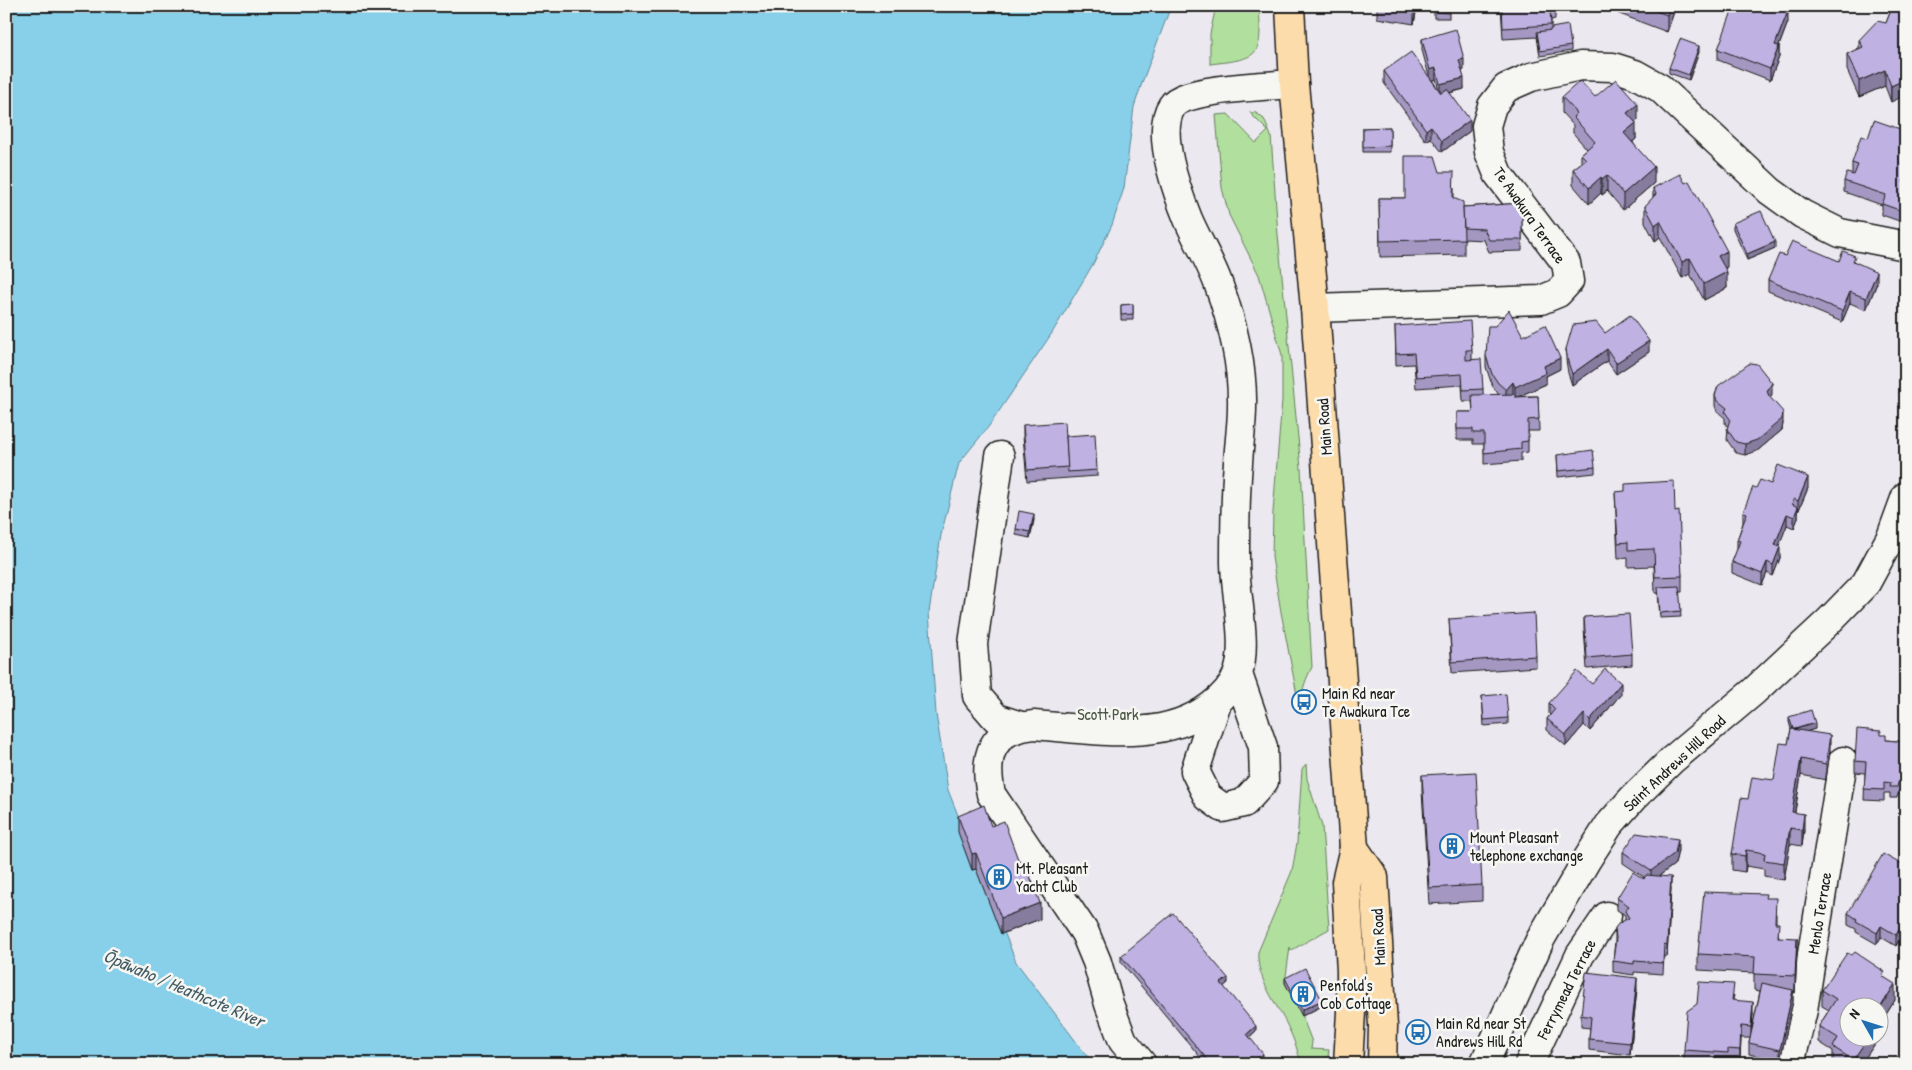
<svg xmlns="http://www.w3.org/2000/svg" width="1912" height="1070" viewBox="0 0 1912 1070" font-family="'Patrick Hand',sans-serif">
  <rect width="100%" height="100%" fill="#ebe8ef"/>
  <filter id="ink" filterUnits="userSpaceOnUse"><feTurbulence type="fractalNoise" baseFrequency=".02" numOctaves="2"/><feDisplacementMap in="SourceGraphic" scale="10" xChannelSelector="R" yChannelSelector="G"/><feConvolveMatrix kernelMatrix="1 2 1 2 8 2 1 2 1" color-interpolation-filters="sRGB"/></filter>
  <g filter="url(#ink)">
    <g fill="#b1df9e" stroke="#667e5d">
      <path d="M1216 6H1259C1262 57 1261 58 1210 64V34Z"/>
      <path d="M1249 112 1256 113 1264 119 1271 136 1278 235 1301 468 1312 667C1306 679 1302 688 1302 701L1297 695 1281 612 1272 557 1273 512 1282 400V355L1259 275 1229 215 1222 188 1216 115 1228 114 1256 143 1268 131Z"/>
      <path d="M1306 764 1307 779 1322 826 1329 929 1290 951V947L1285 983 1302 1016 1312 1042 1311 1049 1329 1050 1327 1064H1301C1298 1051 1294 1039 1288 1027 1277 1004 1256 978 1258 952L1292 871 1297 843 1302 769Z"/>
    </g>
    <path fill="#88d0e9" stroke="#5d8897" d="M6 6H1171L1143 80 1134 107 1124 188 1112 225 1093 264 1052 333 989 426 959 463 941 535 929 612 936 714 948 790 1016 962 1093 1064H6Z"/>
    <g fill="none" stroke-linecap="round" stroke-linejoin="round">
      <defs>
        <g id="minor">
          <path d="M1315 308 1541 300 1558 293 1569 281 1566 263 1498 174 1489 152 1486 126 1492 106 1506 88 1531 77 1580 66 1613 67 1635 74 1660 88 1770 191 1802 214 1840 233 1906 246"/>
          <path d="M1000 456 973 644 977 696 996 718 1021 726"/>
          <path d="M1217 702 1195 771 1208 797 1223 808 1244 803 1264 781 1263 747 1238 674"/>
          <path d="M1142 1064 1123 1041 1109 1004 1097 962 1085 933 991 794C983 756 991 729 1034 725 1092 729 1162 744 1211 706 1222 698 1233 686 1238 673 1248 643 1235 594 1235 561 1235 528 1235 496 1238 463 1239 444 1242 425 1242 407 1243 366 1232 321 1218 283 1210 261 1197 240 1188 219 1177 192 1155 132 1172 106 1183 88 1271 86 1294 84"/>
          <path d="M1484 1064 1540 940 1586 861 1609 825 1633 798 1672 760 1753 692 1828 622 1866 583 1891 537 1906 496"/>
          <path d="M1529 1064 1580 955 1607 916"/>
          <path d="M1790 1064 1803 1010 1843 761"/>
        </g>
        <g id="major">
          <path d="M1290 6 1294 84 1315 308 1354 848 1346 882 1351 971V1012L1348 1064"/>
          <path d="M1354 848 1374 877 1383 1026 1382 1064"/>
        </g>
      </defs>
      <use href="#minor" stroke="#1c1c1c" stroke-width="31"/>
      <use href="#major" stroke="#1c1c1c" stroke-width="31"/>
      <use href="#minor" stroke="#f6f6f2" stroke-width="28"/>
      <use href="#major" stroke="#fddcac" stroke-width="28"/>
    </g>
    <g fill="#a498c2" stroke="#1c1c1c" fill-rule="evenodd">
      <path d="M1377 6H1417L1414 24 1377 18Z"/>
      <rect x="1434" y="6" width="15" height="12"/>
      <path d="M1501 6H1555V19L1551 20V28L1571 46V51L1540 56 1537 37 1503 39Z"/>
      <path d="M1617 6H1676L1667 32 1617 13Z"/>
      <path d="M1891 10V102L1885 86 1859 97 1847 70V54L1859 48V40L1886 23Z"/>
      <path d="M1788 22 1779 46V57L1770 80 1718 60V49Z"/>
      <path d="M1422 39 1464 70H1462L1464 89 1450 93 1470 131 1442 152 1431 138 1426 141 1384 83V71L1429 76 1422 50ZM1436 79 1439 90 1432 80Z"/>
      <path d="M1699 52 1689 80 1669 73V68Z"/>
      <path d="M1562 97H1595L1638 120 1635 122 1636 139 1633 142 1654 183 1623 210 1607 191 1602 195 1601 193 1589 204 1573 185V169L1581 163V154L1587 149 1573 133V125L1562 113Z"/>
      <path d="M1390 127V152H1363V128Z"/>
      <path d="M1906 131 1905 223 1882 215V205L1844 192V181L1852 174V163L1868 138Z"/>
      <path d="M1440 172 1454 188V198L1463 207 1522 203V251L1489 252 1484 240 1464 239V255L1380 257 1379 198H1405Z"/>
      <path d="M1653 188 1727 267 1725 268 1727 288 1704 300 1690 274 1682 278 1660 237 1655 241 1645 222V206L1653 198Z"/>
      <path d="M1733 223 1775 248 1747 260 1733 229Z"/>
      <path d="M1785 256 1855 262 1877 283 1866 310 1850 303 1842 322 1768 291V280Z"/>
      <path d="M1133 304V320H1121V305Z"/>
      <path d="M1395 326 1472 350V360L1483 389V395H1499L1492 385 1486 367V356L1523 336 1560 369 1546 376V384L1519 396H1538L1539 431H1528V452L1521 453V461L1484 464V444H1473V440H1457V412H1473L1472 401H1463L1462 385 1416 388 1414 364 1396 365Z"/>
      <path d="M1605 333 1649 352 1616 374 1607 361 1572 385 1568 373 1566 360V349Z"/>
      <path d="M1772 394 1770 398 1783 423 1782 430 1757 451 1745 455 1736 453 1727 440 1728 427 1725 423V418L1717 411 1715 406V395Z"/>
      <path d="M1023 425 1066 436 1097 470V476L1027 481 1023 436Z"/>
      <path d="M1557 455 1595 467V473L1558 477Z"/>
      <path d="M1771 484 1808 488 1798 512V518L1794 528 1787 525 1778 547 1780 558 1773 576 1767 573 1762 585 1732 573V562L1737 550V540L1743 523V512L1756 488Z"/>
      <path d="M1615 492 1675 512 1682 576V592H1679L1681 617 1660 618 1658 593H1655L1654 566 1628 567V558L1618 559Z"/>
      <path d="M1034 520 1030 538 1016 535V529Z"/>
      <path d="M1584 617 1632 654V665L1587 669 1584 629Z"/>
      <path d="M1449 619 1536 656V667L1452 673Z"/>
      <path d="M1906 635V650L1904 649V638Z"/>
      <path d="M1592 684 1621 694 1590 731 1584 725 1566 746 1547 730V719L1550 715 1549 714V703Z"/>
      <path d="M1482 696 1508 718V724L1484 726Z"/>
      <path d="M1789 717 1815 729 1807 731 1830 751 1826 780 1801 775 1795 812 1804 830 1802 846 1790 844 1784 880 1764 876V869L1746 866 1745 872 1732 870V854L1748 799 1774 780 1788 744 1791 729 1789 722Z"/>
      <path d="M1881 735 1886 740 1906 742V795L1898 794 1897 798H1890V793H1884V801L1864 800 1865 773 1855 772V761Z"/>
      <path d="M1422 775 1482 885V901L1429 904 1422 791Z"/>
      <path d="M958 816 991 826 1040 919 1001 934 976 869 972 870 958 832Z"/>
      <path d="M1678 850 1675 864 1659 876 1671 888 1667 956H1664L1663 974 1634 972V975L1613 972V961L1615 941V928L1625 920V915L1617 910V898L1644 877 1623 863V852Z"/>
      <path d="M1906 867V929L1896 946 1881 937 1877 944 1856 932V929L1848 925V913Z"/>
      <path d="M1766 898 1776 914V923L1779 937 1797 954 1795 993H1793V1001L1780 1061 1749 1054V1043L1750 1038H1741L1740 1061 1728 1060V1064H1727L1684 1061V1050L1734 995 1733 1000 1753 1013 1752 1030 1760 991 1754 990V973L1698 970V954Z"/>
      <path d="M1121 956 1228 983 1223 986 1256 1031 1249 1037 1263 1059 1258 1064H1206L1121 962Z"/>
      <path d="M1285 978 1322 1006 1302 1016 1285 983Z"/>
      <path d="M1885 978 1895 1000 1880 1024V1008H1850L1879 1038 1861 1064H1834L1833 1063V1051L1819 1042V1026L1829 1010 1822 1006V990Z"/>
      <path d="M1637 989 1630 1055 1589 1050V1039L1590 1028 1581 1027V1015Z"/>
    </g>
    <g fill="#867c9e" stroke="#1c1c1c">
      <path d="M1415 6H1417L1414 24V13Z"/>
      <path d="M1670 6H1676L1667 32V15Z"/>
      <path d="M1788 11V22L1775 56V45Z"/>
      <path d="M1699 46V52L1689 80V75Z"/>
      <path d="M1779 46V57L1770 80V69Z"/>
      <path d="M1464 59V70L1459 71V60Z"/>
      <path d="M1436 68V79L1430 81V70Z"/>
      <path d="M1885 70V86L1859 97V81Z"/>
      <path d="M1464 78V89L1440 95V84Z"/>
      <path d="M1906 79V95L1891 102V86Z"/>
      <path d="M1638 104V120L1627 129V113Z"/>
      <path d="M1470 120V131L1442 152V141Z"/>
      <path d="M1636 123V139L1624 149V133Z"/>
      <path d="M1431 126V138L1426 141V130Z"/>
      <path d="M1906 164V194L1903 202 1904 170Z"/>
      <path d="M1654 167V183L1623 210V194Z"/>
      <path d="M1607 175V191L1602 195V179Z"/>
      <path d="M1601 177V193L1589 204V188Z"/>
      <path d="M1660 221V237L1655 241V225Z"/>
      <path d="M1775 242V248L1747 260V254Z"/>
      <path d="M1727 251V267L1718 272V256Z"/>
      <path d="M1690 258V274L1682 278V262Z"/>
      <path d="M1727 272V288L1704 300V284Z"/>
      <path d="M1877 272V283L1866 310V298Z"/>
      <path d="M1850 292V303L1842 322V311Z"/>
      <path d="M1649 341V352L1616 374V363Z"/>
      <path d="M1607 349V361L1572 385V374Z"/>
      <path d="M1560 358V369L1546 376V384L1515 398V387L1544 366Z"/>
      <path d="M1513 382V393L1506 401V390Z"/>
      <path d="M1772 383V394L1767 402V391Z"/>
      <path d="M1783 412V423L1782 430 1757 451 1745 455V444Z"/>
      <path d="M1808 477V488L1798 512V501Z"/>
      <path d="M1798 507V518L1794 528V517Z"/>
      <path d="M1034 514V520L1030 538V532Z"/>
      <path d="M1787 514V525L1775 556V545Z"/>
      <path d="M1780 547V558L1773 576V565Z"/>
      <path d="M1767 562V573L1762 585V574Z"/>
      <path d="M1621 683V694L1590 731V720Z"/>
      <path d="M1584 714V725L1566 746V735Z"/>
      <path d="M1815 723V729L1793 736V730Z"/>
      <path d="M1830 735V751L1826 780V764Z"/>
      <path d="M1801 759V775L1792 828V812Z"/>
      <path d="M1804 814V830L1802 846V830Z"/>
      <path d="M1790 828V844L1784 880V863Z"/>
      <path d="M1678 839V850L1675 864 1651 882V871Z"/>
      <path d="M1746 850V866L1745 872V856Z"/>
      <path d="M976 853V869L972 870V854Z"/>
      <path d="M1671 877V888L1667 956V945Z"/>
      <path d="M1040 903V919L1001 934V918Z"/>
      <path d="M1906 918V929L1896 946V935Z"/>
      <path d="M1881 926V937L1877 944V933Z"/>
      <path d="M1797 938V954L1795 993V976Z"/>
      <path d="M1228 978V983L1221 989V983Z"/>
      <path d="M1637 978V989L1630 1055V1043Z"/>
      <path d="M1895 984V1000L1880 1024V1008Z"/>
      <path d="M1793 990V1001L1780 1061V1050Z"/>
      <path d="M1322 1000V1006L1302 1016V1010Z"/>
      <path d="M1753 1002V1013L1751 1038V1027Z"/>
      <path d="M1256 1026V1031L1247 1039V1034Z"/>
      <path d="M1741 1026V1038L1740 1061V1050Z"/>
      <path d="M1868 1038H1879L1861 1064H1853V1060Z"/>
      <path d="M1263 1054V1059L1258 1064H1251Z"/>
    </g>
    <g fill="#bfb1e2" stroke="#1c1c1c">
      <path d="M1377 6H1415L1414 13Z"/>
      <path d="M1434 6H1449V13L1434 12Z"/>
      <path d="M1502 6H1555V8L1550 9 1551 25 1503 28Z"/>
      <path d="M1642 6H1670L1667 15Z"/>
      <path d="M1734 6H1777L1788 11 1775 45 1779 46 1770 69 1718 49Z"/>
      <path d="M1897 8 1906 11V79L1891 86 1885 70 1859 81 1847 54 1863 47 1859 40 1877 21 1886 23 1891 10 1896 11Z"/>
      <path d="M1568 25 1571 46 1540 51 1537 32 1551 30V28Z"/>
      <path d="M1456 29 1464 59 1459 60 1464 78 1440 84 1436 68 1430 70 1422 39Z"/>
      <path d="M1680 39 1699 46 1689 75 1669 68Z"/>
      <path d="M1411 52 1441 93 1447 89 1470 120 1442 141 1431 126 1426 130 1384 71Z"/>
      <path d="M1616 79 1638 104 1627 113 1636 123 1624 133 1654 167 1623 194 1607 175 1602 179 1601 177 1589 188 1573 169 1586 159 1581 154 1595 142 1573 117 1577 113 1562 97 1580 81 1595 97Z"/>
      <path d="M1874 120 1906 131V164L1904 170 1906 171V173L1903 182 1906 183 1903 191H1906V210L1905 212 1882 204 1886 195 1844 181 1847 173 1854 175 1858 165 1852 163 1861 136 1868 138Z"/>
      <path d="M1390 127V146L1363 147V128Z"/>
      <path d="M1405 156H1435L1440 172H1454L1453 198 1463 202 1464 239 1380 241 1379 198H1405Z"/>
      <path d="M1680 174 1685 183 1689 181 1727 251 1718 256 1727 272 1704 284 1690 258 1682 262 1660 221 1655 225 1645 206 1656 194 1653 188Z"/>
      <path d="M1522 203V240H1489L1484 229 1464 228 1463 207Z"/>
      <path d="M1761 211 1775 242 1747 254 1733 223Z"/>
      <path d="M1792 241 1839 261 1843 251 1855 256 1853 261 1877 272 1866 298 1850 292 1842 311 1768 280 1779 254 1785 256Z"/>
      <path d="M1133 304V314L1121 315V305Z"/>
      <path d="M1509 310 1523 336 1545 325 1560 358 1544 366 1546 373 1515 387 1513 382 1506 390 1498 383 1492 374 1486 356 1488 326H1495Z"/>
      <path d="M1630 315 1649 341 1616 363 1607 349 1572 374 1568 362 1566 349 1573 325 1596 322 1605 333Z"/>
      <path d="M1470 321 1472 350H1466V360L1481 359 1483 389 1463 390 1462 374 1416 377 1414 353 1396 354 1395 326Z"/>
      <path d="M1750 363 1757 364 1772 383 1767 391 1769 396 1783 412 1782 419 1757 440 1745 444 1736 442 1727 429 1730 419 1725 412 1727 408 1717 400 1715 395 1718 386Z"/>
      <path d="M1515 394V397L1538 396 1539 419 1528 420V441L1521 442V449L1484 453V433H1473V429H1457V412H1473L1472 395Z"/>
      <path d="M1065 422 1068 467 1027 470 1023 425Z"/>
      <path d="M1095 434 1097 470 1068 472 1066 436Z"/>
      <path d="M1593 450 1595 467 1558 471 1557 455Z"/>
      <path d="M1778 465 1808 477 1798 501 1794 499 1792 504 1798 507 1794 517 1787 514 1775 545 1780 547 1773 565 1767 562 1762 574 1732 562 1740 541 1737 540 1747 513 1743 512 1753 487 1756 488 1760 480 1771 484Z"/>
      <path d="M1674 481 1675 512 1679 511 1682 576 1655 577 1654 549 1628 550V542L1618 543 1615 492 1625 491V484Z"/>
      <path d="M1019 511 1034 514 1030 532 1016 529Z"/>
      <path d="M1679 586 1681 611 1660 613 1658 587Z"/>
      <path d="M1534 613 1536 656 1452 662 1449 619Z"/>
      <path d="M1629 614 1632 654 1587 658 1584 617Z"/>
      <path d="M1605 669 1621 683 1590 720 1584 714 1566 735 1547 719 1555 709 1549 703 1577 671 1592 684Z"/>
      <path d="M1506 694 1508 718 1484 720 1482 696Z"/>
      <path d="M1811 710 1815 723 1795 729H1793L1789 717Z"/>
      <path d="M1791 729 1830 735 1826 764 1801 759 1792 812 1804 814 1802 830 1790 828 1784 863 1764 860 1765 853 1746 850 1745 856 1732 854 1741 798 1748 799 1752 777 1774 780 1780 743 1788 744Z"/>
      <path d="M1857 729 1881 731V735H1886V740L1906 742V784L1898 783 1897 787H1890L1891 783 1884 782V790L1864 789 1866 762 1855 761Z"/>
      <path d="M1476 772 1482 885 1429 888 1422 775Z"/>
      <path d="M984 805 991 826 1004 821 1019 862 1024 860 1040 903 1001 918 976 853 972 854 958 816Z"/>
      <path d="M1636 833 1678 839 1675 853 1651 871 1623 852Z"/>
      <path d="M1883 854 1906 867V918L1896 935 1881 926 1877 933 1856 921 1857 919 1848 913Z"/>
      <path d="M1633 872 1644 879 1646 875 1671 877 1667 945 1664 944 1663 963 1634 961V964L1613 961 1616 938 1615 928 1619 923 1629 918 1625 911 1629 906 1617 898Z"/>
      <path d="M1704 892 1766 894 1765 898H1776L1775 923H1779L1778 937 1797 938 1795 976 1754 974 1755 957 1698 954Z"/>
      <path d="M1173 913 1228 978 1221 983 1256 1026 1247 1034 1263 1054 1251 1064H1211L1121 956Z"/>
      <path d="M1855 952 1885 972 1882 976 1895 984 1880 1008H1850V1038H1868L1853 1060 1833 1047 1838 1038 1819 1026 1836 999 1822 990 1847 953 1852 955Z"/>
      <path d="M1305 968 1322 1000 1302 1010 1285 978Z"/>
      <path d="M1586 972 1637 978 1630 1043 1589 1039 1591 1017 1581 1015Z"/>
      <path d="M1699 982 1734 984 1732 1000 1753 1002 1751 1027 1741 1026 1740 1050 1728 1049V1053L1684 1050 1687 1011 1697 1004Z"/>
      <path d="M1762 983 1793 990 1780 1050 1749 1043Z"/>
    </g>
  </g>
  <defs>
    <symbol id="bus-ring" viewBox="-11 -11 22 22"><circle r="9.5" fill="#f6f6f2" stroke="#1f6fb2" stroke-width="1.5"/><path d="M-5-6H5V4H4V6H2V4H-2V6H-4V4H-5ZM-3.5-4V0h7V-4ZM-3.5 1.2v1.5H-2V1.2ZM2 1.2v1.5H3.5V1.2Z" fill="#1f6fb2"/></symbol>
    <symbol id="building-ring" viewBox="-11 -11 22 22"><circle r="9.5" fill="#f6f6f2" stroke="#1f6fb2" stroke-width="1.5"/><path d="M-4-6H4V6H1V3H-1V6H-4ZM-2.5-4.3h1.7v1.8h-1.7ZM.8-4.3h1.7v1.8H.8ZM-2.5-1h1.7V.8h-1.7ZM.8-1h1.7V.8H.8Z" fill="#1f6fb2"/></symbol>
  </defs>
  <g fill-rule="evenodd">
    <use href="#bus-ring" x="1290" y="688" width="28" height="28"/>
    <use href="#building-ring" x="1438" y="832" width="28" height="28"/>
    <use href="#building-ring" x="985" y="863" width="28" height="28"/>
    <use href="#building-ring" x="1289" y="980" width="28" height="28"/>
    <use href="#bus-ring" x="1404" y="1018" width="28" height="28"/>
  </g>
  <g text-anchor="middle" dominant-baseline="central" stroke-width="5" stroke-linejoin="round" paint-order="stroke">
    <g font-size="16" fill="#1c1c1c" stroke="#f6f6f2">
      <text transform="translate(1530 215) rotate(55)">Te Awakura Terrace</text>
      <text transform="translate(1324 427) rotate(-94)">Main Road</text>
      <text transform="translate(1674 763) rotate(-43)">Saint Andrews Hill Road</text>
      <text transform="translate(1819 913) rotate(-81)">Menlo Terrace</text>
      <text transform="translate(1378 937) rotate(-93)">Main Road</text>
      <text transform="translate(1566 989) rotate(-63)">Ferrymead Terrace</text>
    </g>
    <g font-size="16" fill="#1c1c1c" stroke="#f6f6f2" text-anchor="start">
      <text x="1322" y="693">Main Rd near<tspan x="1322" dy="18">Te Awakura Tce</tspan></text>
      <text x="1470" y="837">Mount Pleasant<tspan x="1470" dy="18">telephone exchange</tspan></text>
      <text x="1016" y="868">Mt. Pleasant<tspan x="1016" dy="18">Yacht Club</tspan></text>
      <text x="1320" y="985">Penfold's<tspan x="1320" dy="18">Cob Cottage</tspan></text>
      <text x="1436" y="1023">Main Rd near St<tspan x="1436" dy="18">Andrews Hill Rd</tspan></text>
    </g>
    <g font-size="16" fill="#495643" stroke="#f6f6f2">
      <text x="1108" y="714">Scott Park</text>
    </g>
    <g font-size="18" font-style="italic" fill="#425b64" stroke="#f6f6f2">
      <text transform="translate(184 988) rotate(23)">Ōpāwaho / Heathcote River</text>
    </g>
  </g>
  <rect width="1912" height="1070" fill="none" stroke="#f6f6f2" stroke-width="25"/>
  <rect x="12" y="12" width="1887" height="1045" fill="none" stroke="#1c1c1c" stroke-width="2" filter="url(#ink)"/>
  <g transform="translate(1864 1022) rotate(309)"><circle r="24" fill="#f6f6f2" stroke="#9f9f9c"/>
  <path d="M0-4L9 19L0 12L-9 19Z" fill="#1f6fb2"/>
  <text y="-8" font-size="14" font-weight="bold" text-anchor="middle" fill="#1c1c1c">N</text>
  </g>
</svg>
